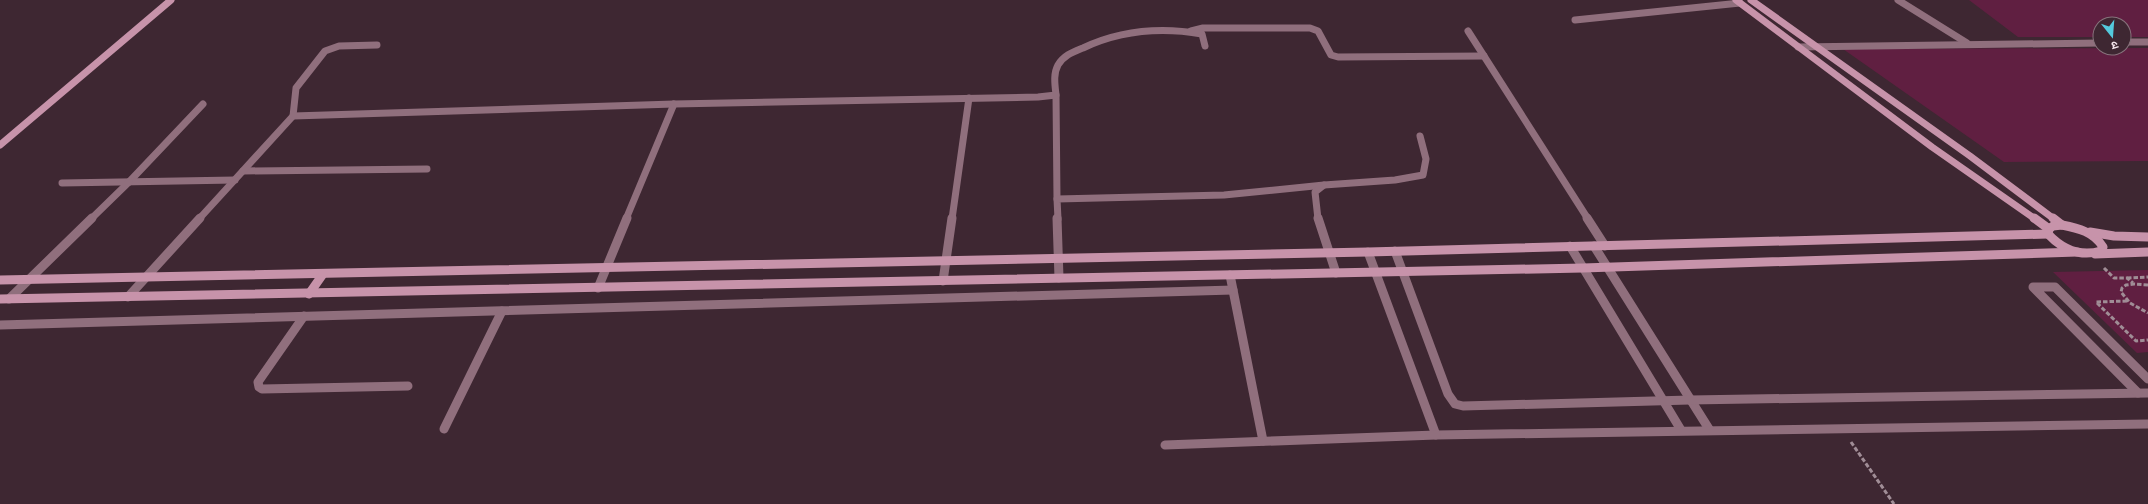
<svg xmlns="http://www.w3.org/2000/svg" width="2148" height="504" viewBox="0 0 2148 504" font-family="Helvetica,'Noto Sans Devanagari',sans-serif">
  <rect width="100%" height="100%" fill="#3e2732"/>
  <g fill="#601f41">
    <path d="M1969 0H2148V37H2124V24H2100V37H2018Z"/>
    <path d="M2148 48V161L2004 162 1843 49Z"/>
    <path d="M2148 270V352L2137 353 2053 272Z"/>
  </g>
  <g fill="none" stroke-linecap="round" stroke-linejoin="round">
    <g stroke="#a08d96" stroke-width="3" stroke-dasharray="4.5 2" stroke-linecap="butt">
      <path d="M2104 268 2114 278H2127L2133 283"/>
      <path d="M2127 278 2148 277"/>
      <path d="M2148 285 2134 284 2126 285 2122 288 2121 292 2130 303 2148 313"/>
      <path d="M2127 301 2096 302 2136 341 2148 340"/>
      <path d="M1851 442 1894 504"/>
    </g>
    <g stroke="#906f7d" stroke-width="7">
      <path d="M1898 0 1967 43"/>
      <path d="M1575 20 1740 3"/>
      <path d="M1191 31 1203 28H1310L1318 31 1331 55 1338 57 1484 56"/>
      <path d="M1468 31 1588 219"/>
      <path d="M2124 42H2148"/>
      <path d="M1798 47 2100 43"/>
      <path d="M1056 95 1057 199"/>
      <path d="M293 116 674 104 1038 97 1056 95C1055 85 1053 74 1058 65 1064 55 1073 52 1083 48 1121 30 1161 27 1202 34L1205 46"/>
      <path d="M243 171 427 169"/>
      <path d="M129 182 203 104"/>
      <path d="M199 219 293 116 296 88 325 51 339 46 377 45"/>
      <path d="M626 219 674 104"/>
      <path d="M952 219 969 98"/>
      <path d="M1058 219 1057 199 1224 195 1324 185"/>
      <path d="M1318 219 1315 192 1324 185 1395 180 1423 175 1426 159 1420 136"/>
    </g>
    <g stroke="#906f7d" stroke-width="9">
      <path d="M1057 218 1059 278"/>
      <path d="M1318 218 1336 273"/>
      <path d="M1587 218 1605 246"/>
      <path d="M1570 246 1681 430"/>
      <path d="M1594 246 1709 429"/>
      <path d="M1395 251 1448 394 1455 404 1463 406 1690 400 2148 393"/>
      <path d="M1368 252 1436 435 2148 424"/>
      <path d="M1230 275 1263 441"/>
      <path d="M943 281 952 218"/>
      <path d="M598 288 627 218"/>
      <path d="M128 297 200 218"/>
      <path d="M304 316 258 382 259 387 262 389 408 386"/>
      <path d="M0 325 1233 290"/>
      <path d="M2138 393 2033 287H2055L2148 379"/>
      <path d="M444 429 502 311"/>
      <path d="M1165 445 1436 435"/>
    </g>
    <g stroke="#906f7d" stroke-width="7">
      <path d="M62 183 235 180"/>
      <path d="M91 219 129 182"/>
    </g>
    <path stroke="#906f7d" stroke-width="9" d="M9 299 92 218"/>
    <g stroke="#c793aa" stroke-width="7">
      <path d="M1736 0 1932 147 2035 219"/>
      <path d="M1751 0 1970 156 2054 219"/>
      <path d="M0 145 171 0"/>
    </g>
    <g stroke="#c793aa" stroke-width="9">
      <path d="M2034 218 2049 229"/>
      <path d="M2053 218 2062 225"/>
      <path d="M2062 225C2078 228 2094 232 2103 247L2101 251C2080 257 2062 249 2048 234L2049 229 2053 226Z"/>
      <path d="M2090 232 2114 236 2148 237"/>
      <path d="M2095 254 2148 252"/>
      <path d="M0 280 1368 252 2048 234"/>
      <path d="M309 294 323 274"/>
      <path d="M0 299 1583 268 2077 252"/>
    </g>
  </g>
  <g transform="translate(2112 36) rotate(163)"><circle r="19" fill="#3e2732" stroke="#87737c"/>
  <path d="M0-3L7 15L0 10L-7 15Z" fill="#54cadd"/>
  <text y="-6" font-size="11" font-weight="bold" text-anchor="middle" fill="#f5e5ec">उ</text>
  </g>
</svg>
